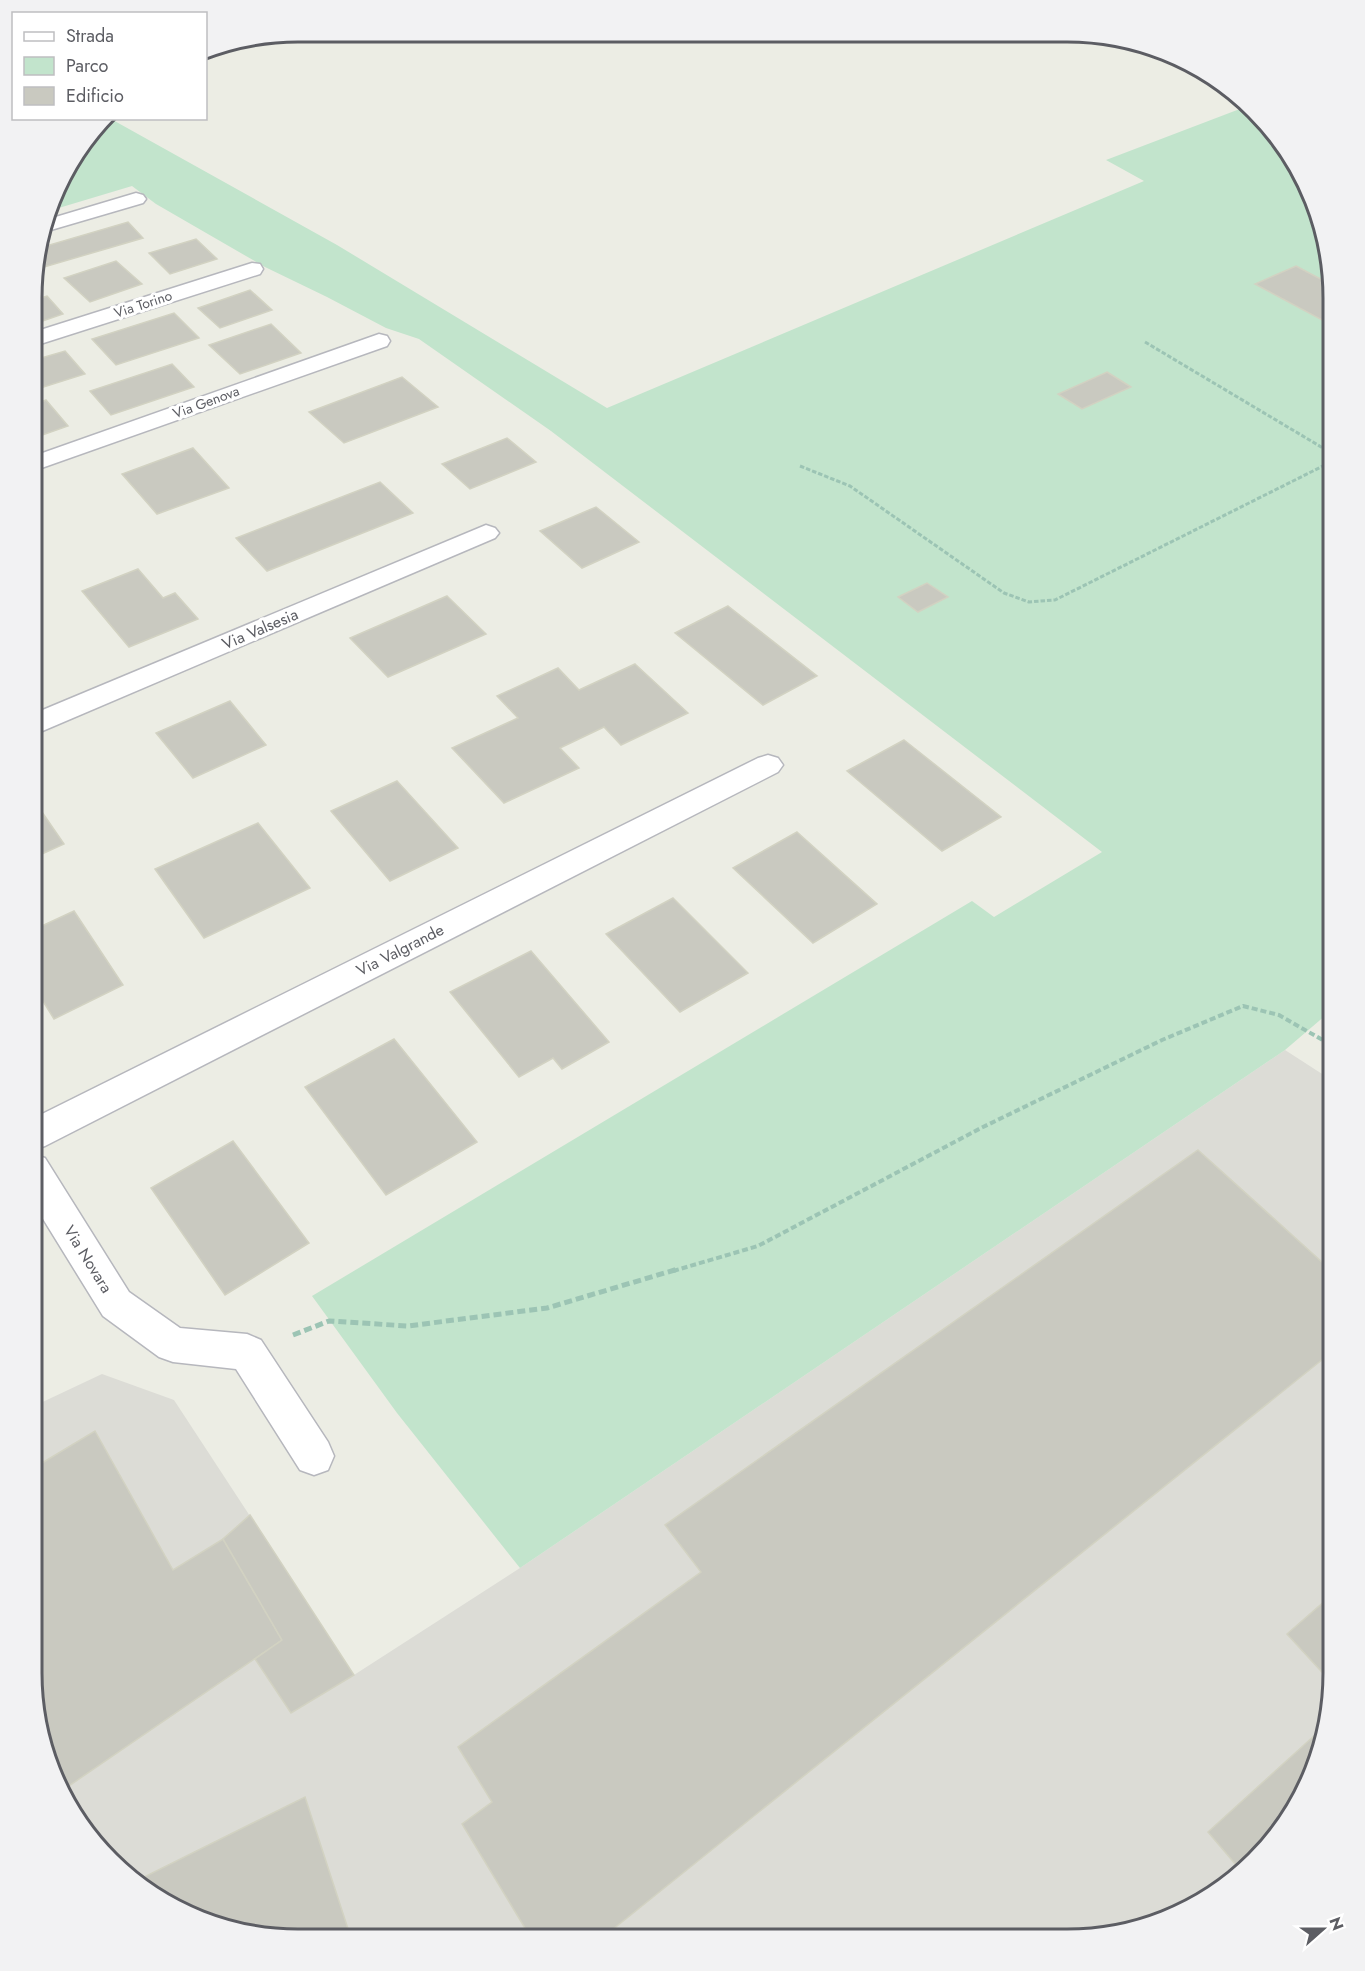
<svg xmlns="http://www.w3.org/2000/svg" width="1365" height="1971" viewBox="0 0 1365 1971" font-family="Jost,sans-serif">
  <rect width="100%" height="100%" fill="#ecede4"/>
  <path fill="#dcdcd6" d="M1285 1050 1333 1081V1691L1319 1759 1288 1821 1242 1874 1184 1912 1067 1939 264 1937 196 1919 136 1885 59 1790 32 1673V1407L102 1374 174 1400 354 1675 520 1568Z"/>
  <path fill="#c2e4cc" d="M1245 107 1306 181 1333 298V1009L1285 1050 520 1568 397 1413 312 1296 972 901 994 917 1102 852 551 431 419 339 386 328 327 297 265 267 156 204 132 186 52 210 67 165 105 119H111L337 245 607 408 1144 181 1106 160Z"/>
  <g fill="#c9c9c0" stroke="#d2d2c2" stroke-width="1.5">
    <path d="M128 222 143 238 34 270 39 248Z"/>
    <path d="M196 239 217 259 170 274 149 253Z"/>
    <path d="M116 261 142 284 90 302 64 278Z"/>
    <path d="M1296 266 1330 284 1333 315 1322 320 1255 284Z"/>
    <path d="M250 290 272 310 220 328 198 308Z"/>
    <path d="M47 296 63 314 34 324V300Z"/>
    <path d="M174 313 199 338 116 365 92 339Z"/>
    <path d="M271 324 301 353 240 374 209 345Z"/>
    <path d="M65 351 85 374 34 390V360Z"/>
    <path d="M172 364 194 387 111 415 90 391Z"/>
    <path d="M1107 372 1131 387 1082 409 1058 394Z"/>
    <path d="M402 377 438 407 344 443 309 412Z"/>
    <path d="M46 400 68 426 34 438V405Z"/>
    <path d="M507 438 536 462 470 489 442 464Z"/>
    <path d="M193 448 229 488 157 514 122 474Z"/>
    <path d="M380 482 413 513 267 571 236 538Z"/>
    <path d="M596 507 639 542 582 568 540 531Z"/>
    <path d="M138 569 163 598 175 593 198 619 129 647 82 591Z"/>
    <path d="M927 583 948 597 918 612 898 597Z"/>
    <path d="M447 596 486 634 388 677 350 638Z"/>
    <path d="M728 606 817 676 763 705 675 633Z"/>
    <path d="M635 664 688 713 621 745 604 727 560 748 579 768 504 803 452 748 518 718 497 696 558 668 579 690Z"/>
    <path d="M230 701 266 745 193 778 156 733Z"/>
    <path d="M904 740 1001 817 942 851 847 771Z"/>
    <path d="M397 781 458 848 390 881 331 811Z"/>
    <path d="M33 799 64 844 33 858Z"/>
    <path d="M258 823 310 888 204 938 155 869Z"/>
    <path d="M797 832 877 904 813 943 733 868Z"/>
    <path d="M673 898 748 973 680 1012 606 934Z"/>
    <path d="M74 911 123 985 54 1019 33 985V930Z"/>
    <path d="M531 951 609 1042 562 1069 553 1058 519 1077 450 992Z"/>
    <path d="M394 1039 477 1142 386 1195 305 1087Z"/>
    <path d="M233 1141 309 1243 225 1295 151 1188Z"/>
    <path d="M1198 1150 1333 1272V1351L602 1938H531L462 1824 492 1802 458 1747 701 1572 665 1525Z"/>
    <path d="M95 1431 173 1570 223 1539 282 1640 60 1792 32 1673V1469Z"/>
    <path d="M250 1515 354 1675 291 1713 255 1659 282 1640 223 1539Z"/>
    <path d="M1333 1594V1684L1287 1634Z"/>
    <path d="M1326 1725 1319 1759 1288 1821 1243 1873 1208 1832Z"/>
    <path d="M305 1797 351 1938 264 1937 196 1919 134 1882Z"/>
  </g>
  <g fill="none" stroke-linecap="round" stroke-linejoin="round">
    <defs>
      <g id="minor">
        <path d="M136 193 143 195 146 199 143 203 44 232 49 219Z"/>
        <path d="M252 263 260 264 263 269 260 274 34 346V332Z"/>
        <path d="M379 334 387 336 390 341 387 346 33 471 34 456Z"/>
        <path d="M486 525 495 528 499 533 495 538 33 735V714Z"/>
        <path d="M768 755 778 758 783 765 778 772 45 1146 32 1150V1119L758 758Z"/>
        <path d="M32 1154 45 1158 129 1292 180 1328 247 1334 261 1340 328 1442 334 1456 328 1470 314 1475 300 1470 236 1369 173 1362 159 1357 103 1316 32 1201Z"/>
      </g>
    </defs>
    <use href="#minor" stroke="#b6b7bd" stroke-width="3"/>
    <g stroke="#9cc4b4" stroke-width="3" stroke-dasharray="4.5 2" stroke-linecap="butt">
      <path d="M1145 342 1333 454"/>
      <path d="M800 466 850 486 1004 593 1029 602 1055 600 1333 461"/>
    </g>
    <path stroke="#9cc4b4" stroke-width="4" stroke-dasharray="6 3" stroke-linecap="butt" d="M673 1271 758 1246 981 1128 1162 1040 1243 1006 1279 1015 1333 1046"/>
    <path stroke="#9cc4b4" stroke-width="5" stroke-dasharray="8 4" stroke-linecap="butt" d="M293 1335 329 1321 408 1326 547 1308 678 1269"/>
    <use href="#minor" fill="#fff" fill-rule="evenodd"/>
  </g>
  <g text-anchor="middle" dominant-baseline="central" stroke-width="6" stroke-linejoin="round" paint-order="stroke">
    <g font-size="14" fill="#5c5d63" stroke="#fff">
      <text transform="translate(143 304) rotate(-18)">Via Torino</text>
      <text transform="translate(206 402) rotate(-20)">Via Genova</text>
    </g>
    <g font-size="16" fill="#5c5d63" stroke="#fff">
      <text transform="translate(260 629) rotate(-23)">Via Valsesia</text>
      <text transform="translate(400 950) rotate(-27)">Via Valgrande</text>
      <text transform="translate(88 1259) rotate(58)">Via Novara</text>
    </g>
  </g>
  <path d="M0 0H1365V1971H0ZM298 42H1067A256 256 0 0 1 1323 298V1673A256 256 0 0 1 1067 1929H298A256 256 0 0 1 42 1673V298A256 256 0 0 1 298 42Z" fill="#f2f2f3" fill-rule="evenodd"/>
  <path fill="none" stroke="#5c5d63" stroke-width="3" d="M298 42H1067A256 256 0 0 1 1323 298V1673A256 256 0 0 1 1067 1929H298A256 256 0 0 1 42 1673V298A256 256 0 0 1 298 42Z"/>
  <rect x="12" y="12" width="195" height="108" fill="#ffffff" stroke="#bebec1" stroke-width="1.5"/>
  <rect x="24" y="32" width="30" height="9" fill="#ffffff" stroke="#bebec1" stroke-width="1.5"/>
  <text x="66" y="42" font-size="18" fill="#5c5d63">Strada</text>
  <rect x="24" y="57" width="30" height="18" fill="#c2e4cc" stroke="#bebec1" stroke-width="1.5"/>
  <text x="66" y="72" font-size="18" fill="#5c5d63">Parco</text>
  <rect x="24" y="87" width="30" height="18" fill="#c9c9c0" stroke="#bebec1" stroke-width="1.5"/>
  <text x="66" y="102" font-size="18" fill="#5c5d63">Edificio</text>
  <g transform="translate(1323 1929) rotate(69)" stroke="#ffffff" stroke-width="4.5" paint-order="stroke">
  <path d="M0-4.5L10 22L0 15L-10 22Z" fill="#5c5d63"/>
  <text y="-9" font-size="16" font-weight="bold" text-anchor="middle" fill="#5c5d63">N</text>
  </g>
</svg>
